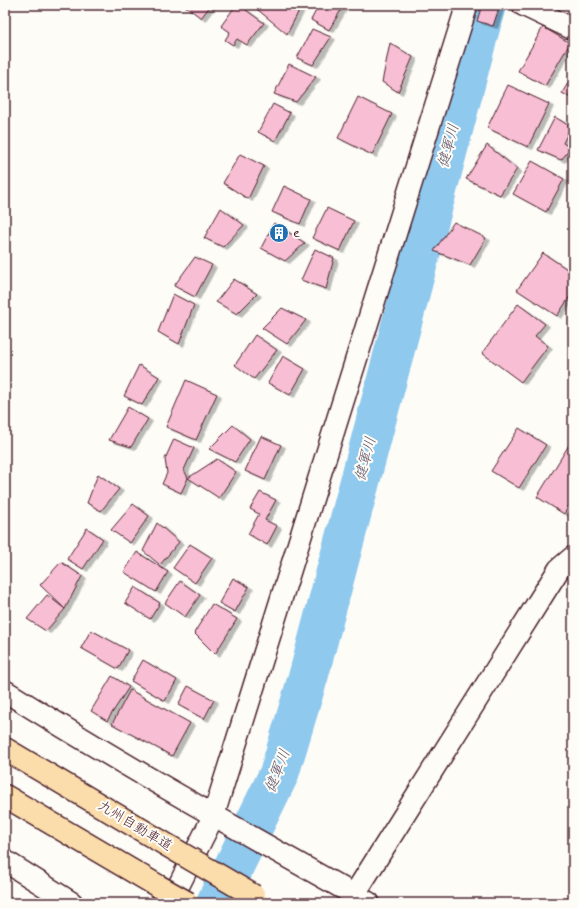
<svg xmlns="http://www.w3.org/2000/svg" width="578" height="908" viewBox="0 0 578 908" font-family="Mynerve,'Klee One',sans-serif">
  <defs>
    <filter id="shadow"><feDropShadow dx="4.5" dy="2.5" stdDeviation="0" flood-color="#0004"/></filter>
  </defs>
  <rect width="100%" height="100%" fill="#fdfcf7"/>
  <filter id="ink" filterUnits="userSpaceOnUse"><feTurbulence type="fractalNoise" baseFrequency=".025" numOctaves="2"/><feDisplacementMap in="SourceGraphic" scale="8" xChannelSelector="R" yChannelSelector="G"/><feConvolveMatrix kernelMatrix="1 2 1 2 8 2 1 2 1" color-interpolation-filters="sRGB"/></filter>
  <g filter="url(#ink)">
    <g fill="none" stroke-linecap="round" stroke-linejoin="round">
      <path stroke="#8fc9ee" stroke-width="40" d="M216 903 279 774 309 674 486 5"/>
    </g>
    <g fill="#f7bed4" stroke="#4a1f2b" filter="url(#shadow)">
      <path d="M184 5H211L201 18Z"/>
      <path d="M236 5H239L264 23 247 45 237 39 233 45 225 40 230 32 221 26Z"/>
      <path d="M252 5H302L287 34Z"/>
      <path d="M319 5H344L329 30 311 20Z"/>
      <path d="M482 5H500L493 26 477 21Z"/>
      <path d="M543 27 570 43 545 86 518 71Z"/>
      <path d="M312 29 331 37 313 65 297 58Z"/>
      <path d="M390 43 413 57 398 92 382 82Z"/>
      <path d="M289 64 316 77 296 102 274 94Z"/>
      <path d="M573 75V99L562 93Z"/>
      <path d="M508 85 549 104 528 147 487 128Z"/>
      <path d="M358 97 392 114 372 155 338 138Z"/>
      <path d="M273 104 290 113 275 141 258 132Z"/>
      <path d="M555 117 571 127 563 143 571 148 561 160 538 150Z"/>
      <path d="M487 145 517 169 500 195 466 179Z"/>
      <path d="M240 154 264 166 248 199 223 183Z"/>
      <path d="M532 161 564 179 546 212 513 194Z"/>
      <path d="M284 186 311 199 300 224 272 212Z"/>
      <path d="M221 208 244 225 223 247 204 238Z"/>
      <path d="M327 208 354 221 340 251 312 238Z"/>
      <path d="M454 222 486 238 470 265 434 251Z"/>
      <path d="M274 223 305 243 285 261 261 248Z"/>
      <path d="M315 249 334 258 326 289 301 280Z"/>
      <path d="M543 253 573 273V292L557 316 517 290Z"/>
      <path d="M195 257 212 265 195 297 174 286Z"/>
      <path d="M234 279 257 294 237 314 216 302Z"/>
      <path d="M173 294 194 305 179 344 158 332Z"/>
      <path d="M518 304 545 324 535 336 548 346 521 382 482 353Z"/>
      <path d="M282 308 306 320 287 344 262 328Z"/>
      <path d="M255 335 277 350 254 379 235 365Z"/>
      <path d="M283 356 305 369 290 395 268 383Z"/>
      <path d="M139 365 159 377 142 405 124 396Z"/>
      <path d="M186 380 217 394 196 440 166 427Z"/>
      <path d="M128 407 148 419 131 447 109 440Z"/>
      <path d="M233 425 250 439 235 462 209 449Z"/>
      <path d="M519 428 546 445 519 488 491 471Z"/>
      <path d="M261 436 281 445 265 480 245 471Z"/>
      <path d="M174 439 194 448 184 470 188 478 181 493 162 484 167 473 165 459Z"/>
      <path d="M569 445 573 448V499L564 514 537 497Z"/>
      <path d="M217 459 236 472 219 498 188 478Z"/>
      <path d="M98 474 119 489 101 511 87 503Z"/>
      <path d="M260 492 276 500 265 520 277 526 267 545 248 534 259 514 250 509Z"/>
      <path d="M133 504 149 516 130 543 111 530Z"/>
      <path d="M157 523 179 542 160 565 143 551Z"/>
      <path d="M87 528 103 539 83 569 67 559Z"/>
      <path d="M190 544 212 558 195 583 173 568Z"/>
      <path d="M137 552 168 572 156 592 124 572Z"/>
      <path d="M61 562 82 576 65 609 40 585Z"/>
      <path d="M233 578 249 587 235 612 219 603Z"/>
      <path d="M180 581 200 595 185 617 165 603Z"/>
      <path d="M135 587 160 603 150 619 125 603Z"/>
      <path d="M47 595 65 609 46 631 27 619Z"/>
      <path d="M212 604 237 619 215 654 194 633Z"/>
      <path d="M91 630 128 650 118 669 81 648Z"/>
      <path d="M143 660 177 680 165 701 131 681Z"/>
      <path d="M112 676 129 687 107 721 91 711Z"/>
      <path d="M188 686 214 700 204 719 178 705Z"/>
      <path d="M130 690 190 723 172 756 112 724Z"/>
    </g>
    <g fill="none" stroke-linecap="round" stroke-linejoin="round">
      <defs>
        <g id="street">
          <path d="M523 5 573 29"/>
          <path d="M5 691C124 766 246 834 369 903"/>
          <path d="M5 861 72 903"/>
          <path d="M354 895 559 569 573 557"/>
          <path d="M170 903 213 817 467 5"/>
        </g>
        <g id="highway">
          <path d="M5 749 177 851"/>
          <path d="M5 796 158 886"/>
        </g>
      </defs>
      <use href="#street" stroke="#4a1f2b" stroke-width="24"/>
      <use href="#highway" stroke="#4a1f2b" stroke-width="25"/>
      <use href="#street" stroke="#fdfcf7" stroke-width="21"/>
      <use href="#highway" stroke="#fbddab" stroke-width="22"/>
      <defs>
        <g id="highway-bridge">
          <path d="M177 851 254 896"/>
          <path d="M158 886 188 903"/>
        </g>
      </defs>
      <use href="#highway-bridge" stroke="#4a1f2b" stroke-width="25" stroke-linecap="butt"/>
      <use href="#highway-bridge" stroke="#fbddab" stroke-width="22"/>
    </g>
  </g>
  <defs>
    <symbol id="building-disc" viewBox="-11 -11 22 22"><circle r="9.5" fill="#1f6fb2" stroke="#fdfcf7"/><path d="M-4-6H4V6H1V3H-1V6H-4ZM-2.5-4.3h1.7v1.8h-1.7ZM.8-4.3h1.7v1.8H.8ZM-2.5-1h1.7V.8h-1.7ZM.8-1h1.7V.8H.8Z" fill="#fff"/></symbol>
  </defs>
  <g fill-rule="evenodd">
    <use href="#building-disc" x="268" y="222" width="22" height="22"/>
  </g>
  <g text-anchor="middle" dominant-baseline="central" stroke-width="4" stroke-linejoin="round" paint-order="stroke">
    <g font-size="14" fill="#4a1f2b" stroke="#fdfcf7" text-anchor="start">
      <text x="293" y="233">e</text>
    </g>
    <g font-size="14" fill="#4a1f2b" stroke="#fdfcf7">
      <text transform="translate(135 826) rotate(31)">九州自動車道</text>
    </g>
    <g font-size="15" font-style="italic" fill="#5f5266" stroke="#fdfcf7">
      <text transform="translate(449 146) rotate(-75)">健軍川</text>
      <text transform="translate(366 459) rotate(-75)">健軍川</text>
      <text transform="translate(278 771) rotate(-69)">健軍川</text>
    </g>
  </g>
  <rect width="578" height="908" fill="none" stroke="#fdfcf7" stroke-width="20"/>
  <rect x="10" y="10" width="558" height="888" fill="none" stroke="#4a1f2b" stroke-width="1.5" filter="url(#ink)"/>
</svg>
